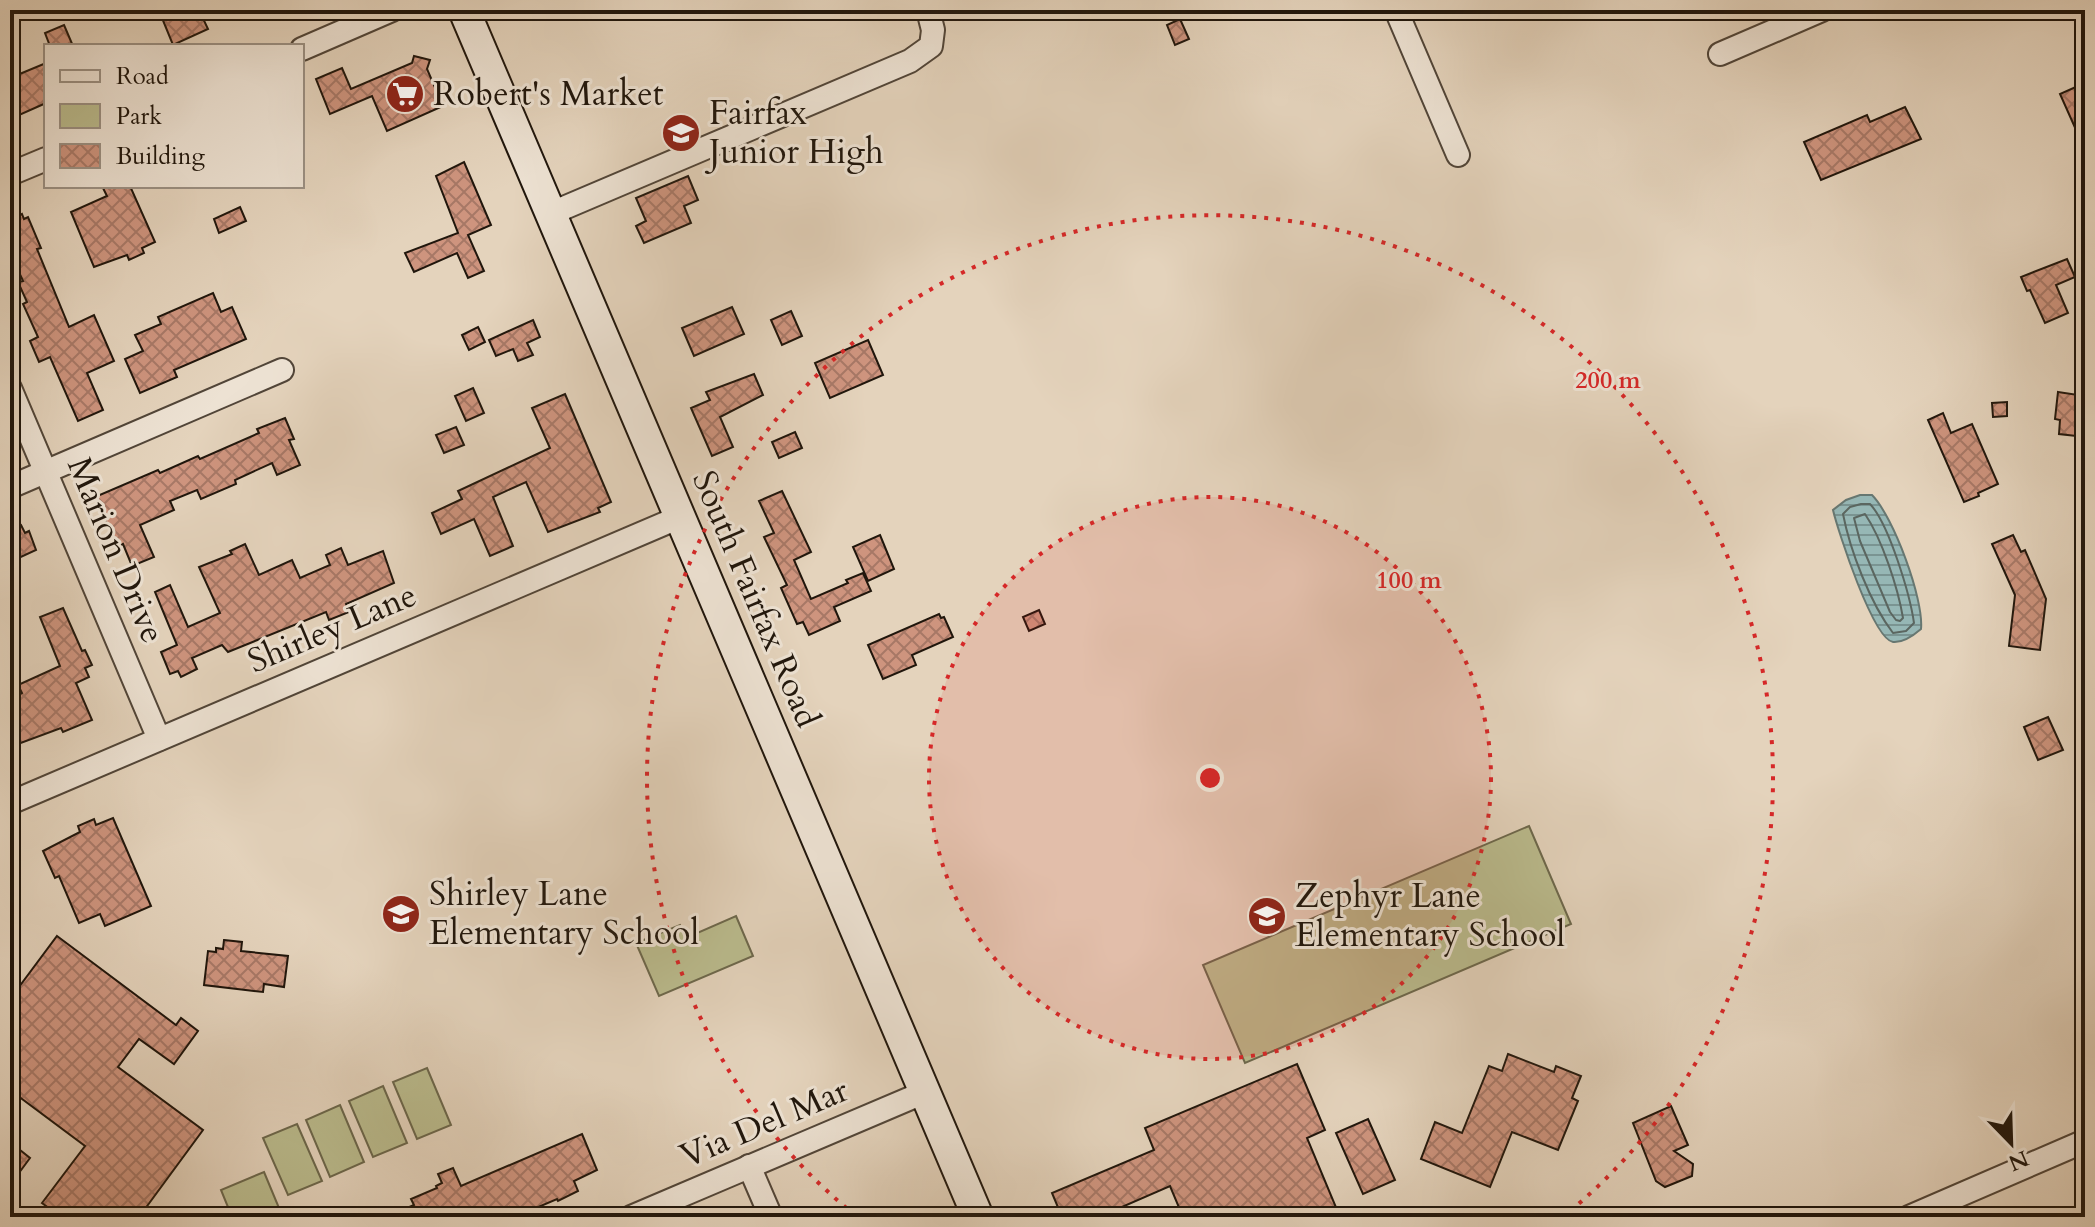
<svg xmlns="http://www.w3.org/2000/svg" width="2095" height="1227" viewBox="0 0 2095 1227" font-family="Cardo,serif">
  <defs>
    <pattern id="water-rules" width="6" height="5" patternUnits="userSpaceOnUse" patternTransform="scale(2)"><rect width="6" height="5" fill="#96b7b5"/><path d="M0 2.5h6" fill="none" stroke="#7a9492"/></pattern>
    <pattern id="building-cross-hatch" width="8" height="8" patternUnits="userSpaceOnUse" patternTransform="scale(2)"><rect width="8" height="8" fill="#ce947e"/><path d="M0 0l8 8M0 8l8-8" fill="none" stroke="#a77866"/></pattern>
  </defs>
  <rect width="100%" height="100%" fill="#e4d3bc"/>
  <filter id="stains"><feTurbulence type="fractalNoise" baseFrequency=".0025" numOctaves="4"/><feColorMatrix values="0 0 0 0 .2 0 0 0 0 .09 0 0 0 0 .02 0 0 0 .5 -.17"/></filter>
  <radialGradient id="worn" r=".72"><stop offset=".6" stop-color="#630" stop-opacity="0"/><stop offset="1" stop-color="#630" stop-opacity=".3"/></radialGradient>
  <g fill="#babb8d" stroke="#6d684c" stroke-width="2">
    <path d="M1529 826 1571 924 1245 1063 1203 965Z"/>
    <path d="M736 916 753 956 659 996 636 943 680 925 686 938Z"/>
    <path d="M427 1068 451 1125 417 1139 393 1082Z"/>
    <path d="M383 1086 407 1143 373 1157 349 1101Z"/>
    <path d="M340 1105 364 1162 330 1177 306 1120Z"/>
    <path d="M297 1124 322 1181 288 1195 263 1138Z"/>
    <path d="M264 1172 279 1208 259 1217H232L221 1190Z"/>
  </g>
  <path fill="url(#water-rules)" stroke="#677771" stroke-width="2" d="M1860 495H1872C1893 516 1924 599 1921 629 1914 635 1903 643 1893 642 1873 639 1838 531 1833 510L1846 500Z"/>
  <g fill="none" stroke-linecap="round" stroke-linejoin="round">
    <g stroke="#5b6660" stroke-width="2">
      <path d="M1861 504H1870C1889 524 1910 595 1914 623L1906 631 1893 633C1870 603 1850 550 1843 514L1850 507Z"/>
      <path d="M1865 514C1882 539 1898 588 1903 618L1900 621 1896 620 1890 612 1860 541 1854 518Z"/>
    </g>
  </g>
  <g fill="url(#building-cross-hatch)" stroke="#20160c" stroke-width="2">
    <path d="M181 10H199L208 29 173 45 162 18Z"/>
    <path d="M1180 19 1189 39 1175 45 1167 25Z"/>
    <path d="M64 25 73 46H50L45 33Z"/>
    <path d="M414 56 430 60 427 69 443 106 387 131 372 96 330 114 316 79 342 68 351 89 412 63Z"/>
    <path d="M46 63V103L17 116 10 99V78Z"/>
    <path d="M2080 85 2085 97V150L2060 94Z"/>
    <path d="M1905 107 1921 139 1821 180 1804 142 1867 115 1870 122Z"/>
    <path d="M464 162 491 225 468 235 484 271 468 278 457 253 414 272 405 253 458 233 436 176Z"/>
    <path d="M688 176 698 200 684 206 691 223 644 243 636 226 646 221 636 198Z"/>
    <path d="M102 186H130L155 242 142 248 144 253 129 260 127 255 94 267 71 212 107 196Z"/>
    <path d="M240 207 246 221 219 233 214 219Z"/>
    <path d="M22 214 24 219 28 217 41 248 37 249 69 327 94 315 114 361 87 373 103 410 78 421 50 357 39 362 30 341 38 337 23 304 27 302 18 282 23 281 10 252V220Z"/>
    <path d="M2067 259 2075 277 2056 285 2068 313 2045 323 2030 290 2027 291 2021 277Z"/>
    <path d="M213 293 221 312 232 307 246 339 174 370 177 377 140 393 125 359 143 351 135 335 161 324 158 317Z"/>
    <path d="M732 307 744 334 694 356 682 328Z"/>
    <path d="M791 311 802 336 782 345 771 320Z"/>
    <path d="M533 320 540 337 527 343 533 355 518 361 513 349 496 356 489 340Z"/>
    <path d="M478 327 485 342 469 350 462 335Z"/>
    <path d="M868 340 883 375 830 398 815 363Z"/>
    <path d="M754 374 763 395 720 417 733 447 712 456 691 408 710 400 706 392Z"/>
    <path d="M473 388 484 413 466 421 455 396Z"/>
    <path d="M2058 392 2085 396V437L2059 434 2060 420 2055 419Z"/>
    <path d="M565 394 611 502 598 508 600 512 548 532 526 482 493 497 513 546 490 556 474 519 441 534 432 513 462 499 458 491 550 448 532 408Z"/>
    <path d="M2007 402V416L1993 417 1992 403Z"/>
    <path d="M1943 413 1951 433 1972 424 1998 484 1978 493 1979 496 1964 502 1928 420Z"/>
    <path d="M285 418 294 439 289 440 300 465 277 475 272 463 235 480 236 484 201 499 197 490 170 501 174 510 140 525 154 557 132 566 123 544 117 547 95 497 158 470 160 473 198 456 200 459 259 433 257 429Z"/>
    <path d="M456 427 464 445 444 453 436 435Z"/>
    <path d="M795 432 802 448 779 458 772 442Z"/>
    <path d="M782 491 811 552 794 560 811 599 848 583 846 580 863 573 871 591 834 607 840 621 809 635 803 622 797 624 781 588 787 585 764 537 774 533 759 501Z"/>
    <path d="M21 525 25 533 29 531 36 550 10 562V530Z"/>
    <path d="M880 535 894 569 868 581 853 547Z"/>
    <path d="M2013 535 2021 552 2025 550 2046 599 2040 650 2009 646 2015 595 1992 544Z"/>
    <path d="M245 544 259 575 292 560 300 578 330 565 326 555 341 548 348 565 383 551 394 583 346 604 349 612 329 620 326 612 228 652 222 645 192 658 197 669 181 677 178 671 170 674 161 652 177 645 155 592 170 585 188 627 220 613 199 567 232 554 230 551Z"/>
    <path d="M63 608 82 651 85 650 92 665 85 668 89 677 76 683 92 720 63 732 61 728 18 744 10 725V699L22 693 18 685 60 666 40 617Z"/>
    <path d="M1039 610 1045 624 1029 631 1023 617Z"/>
    <path d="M939 614 941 618 944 617 953 637 912 655 916 665 883 679 868 645Z"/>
    <path d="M2048 717 2063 750 2038 760 2024 727Z"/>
    <path d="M113 818 151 906 105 926 100 914 79 923 59 876 55 878 43 851 80 832 78 826 94 819 96 825Z"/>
    <path d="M57 936 176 1025 181 1018 198 1031 174 1064 139 1039 118 1067 203 1130 139 1217H61L42 1203 85 1146 10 1090V999Z"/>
    <path d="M224 940 242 942 241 951 288 956 284 987 264 984 263 992 204 985 208 951 216 952V948L223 949Z"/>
    <path d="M1508 1054 1554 1072 1556 1066 1581 1076 1572 1098 1578 1101 1558 1150 1512 1132 1490 1187 1421 1159 1435 1122 1462 1133 1489 1066 1502 1071Z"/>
    <path d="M1297 1064 1325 1130 1307 1138 1340 1217H1183L1170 1186 1099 1217H1062L1052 1193 1154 1150 1145 1128Z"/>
    <path d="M1671 1106 1688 1145 1674 1151 1693 1164 1692 1176 1665 1187 1656 1181 1633 1123Z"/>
    <path d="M1368 1119 1395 1180 1363 1194 1336 1133Z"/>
    <path d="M582 1134 597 1170 574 1181 578 1191 558 1201 557 1199 515 1217 509 1207 487 1217 482 1208 463 1217H386L414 1205 411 1199 437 1188 436 1186 442 1183 438 1174 453 1168 461 1186Z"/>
    <path d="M10 1142 30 1158 10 1185Z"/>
  </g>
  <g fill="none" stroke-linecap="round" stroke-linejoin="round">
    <defs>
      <g id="street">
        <path d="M1396 10 1458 155"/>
        <path d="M302 49 392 10"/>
        <path d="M1720 54 1822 10"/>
        <path d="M10 174 46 159"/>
        <path d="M552 213 910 61 931 46 933 30 928 10"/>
        <path d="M10 388 159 739"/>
        <path d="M10 487 282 370"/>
        <path d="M10 803 680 517"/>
        <path d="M749 1166 771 1217"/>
        <path d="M631 1217 925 1092"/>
        <path d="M1909 1217 2085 1141"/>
      </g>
      <path id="secondary" d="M464 10 978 1217"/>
    </defs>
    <use href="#street" stroke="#514538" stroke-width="26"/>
    <use href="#secondary" stroke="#20160c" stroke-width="34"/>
    <use href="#street" stroke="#ede2d3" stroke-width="22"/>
    <use href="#secondary" stroke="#ede2d3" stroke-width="30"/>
  </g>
  <circle cx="1210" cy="778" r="281" fill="#d62828" fill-opacity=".12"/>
  <g fill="none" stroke="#d62828" stroke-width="4" stroke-dasharray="4 8">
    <circle cx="1210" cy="778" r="281"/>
    <path d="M856 1216A563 563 0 1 1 1564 1216"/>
  </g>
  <defs>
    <symbol id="supermarket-disc" viewBox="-11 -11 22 22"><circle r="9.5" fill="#8f2418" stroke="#ede2d3"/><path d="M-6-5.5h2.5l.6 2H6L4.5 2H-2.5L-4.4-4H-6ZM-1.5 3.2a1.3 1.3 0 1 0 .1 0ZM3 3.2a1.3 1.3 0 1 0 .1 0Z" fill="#fff"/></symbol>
    <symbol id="school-disc" viewBox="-11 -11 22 22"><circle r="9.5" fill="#8f2418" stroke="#ede2d3"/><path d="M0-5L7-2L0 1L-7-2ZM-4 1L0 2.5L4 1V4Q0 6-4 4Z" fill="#fff"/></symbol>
  </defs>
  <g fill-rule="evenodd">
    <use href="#supermarket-disc" x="383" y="72" width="44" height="44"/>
    <use href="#school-disc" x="659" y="111" width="44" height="44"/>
    <use href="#school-disc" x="379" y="892" width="44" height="44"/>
    <use href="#school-disc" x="1245" y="894" width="44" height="44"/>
  </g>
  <g text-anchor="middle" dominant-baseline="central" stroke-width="6" stroke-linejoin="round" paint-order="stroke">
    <g font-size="34" fill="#20160c" stroke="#ede2d3" text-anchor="start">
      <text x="433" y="94">Robert's Market</text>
      <text x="709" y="113">Fairfax<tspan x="709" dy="39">Junior High</tspan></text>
      <text x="429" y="894">Shirley Lane<tspan x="429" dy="39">Elementary School</tspan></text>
      <text x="1295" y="896">Zephyr Lane<tspan x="1295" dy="39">Elementary School</tspan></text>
    </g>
    <g font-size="34" fill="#20160c" stroke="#ede2d3">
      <text transform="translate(116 550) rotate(67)">Marion Drive</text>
      <text transform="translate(756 599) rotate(67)">South Fairfax Road</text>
      <text transform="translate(332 628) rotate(-23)">Shirley Lane</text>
      <text transform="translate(764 1123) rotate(-23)">Via Del Mar</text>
    </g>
  </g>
  <circle cx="1210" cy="778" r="12" fill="#d62828" stroke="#ede2d3" stroke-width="4"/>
  <g font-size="24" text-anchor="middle" font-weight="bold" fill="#d62828" stroke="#ede2d3" stroke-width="6" stroke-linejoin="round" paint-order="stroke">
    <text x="1608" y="388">200 m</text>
    <text x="1409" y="588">100 m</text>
  </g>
  <rect width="2095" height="1227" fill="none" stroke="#e4d3bc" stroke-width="40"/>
  <rect x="12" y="12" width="2071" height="1203" fill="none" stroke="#20160c" stroke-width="4"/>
  <rect x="20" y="20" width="2055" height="1187" fill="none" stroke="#20160c" stroke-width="2"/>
  <rect x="44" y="44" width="260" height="144" fill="#ede2d3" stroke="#9b9083" stroke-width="2"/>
  <rect x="60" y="70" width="40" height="12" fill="#ede2d3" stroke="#9b9083" stroke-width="2"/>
  <text x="116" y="84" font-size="24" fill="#20160c">Road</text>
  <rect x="60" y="104" width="40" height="24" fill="#babb8d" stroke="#9b9083" stroke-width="2"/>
  <text x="116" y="124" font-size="24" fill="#20160c">Park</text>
  <rect x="60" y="144" width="40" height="24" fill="url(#building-cross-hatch)" stroke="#9b9083" stroke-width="2"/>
  <text x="116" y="164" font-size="24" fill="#20160c">Building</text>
  <g transform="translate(2011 1143) rotate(157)" stroke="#ede2d3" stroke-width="6" paint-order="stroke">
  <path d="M0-6L14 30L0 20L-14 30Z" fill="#20160c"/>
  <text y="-12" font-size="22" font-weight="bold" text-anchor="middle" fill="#20160c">N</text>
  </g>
  <rect width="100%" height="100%" filter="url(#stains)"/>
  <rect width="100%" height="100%" fill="url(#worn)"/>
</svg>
